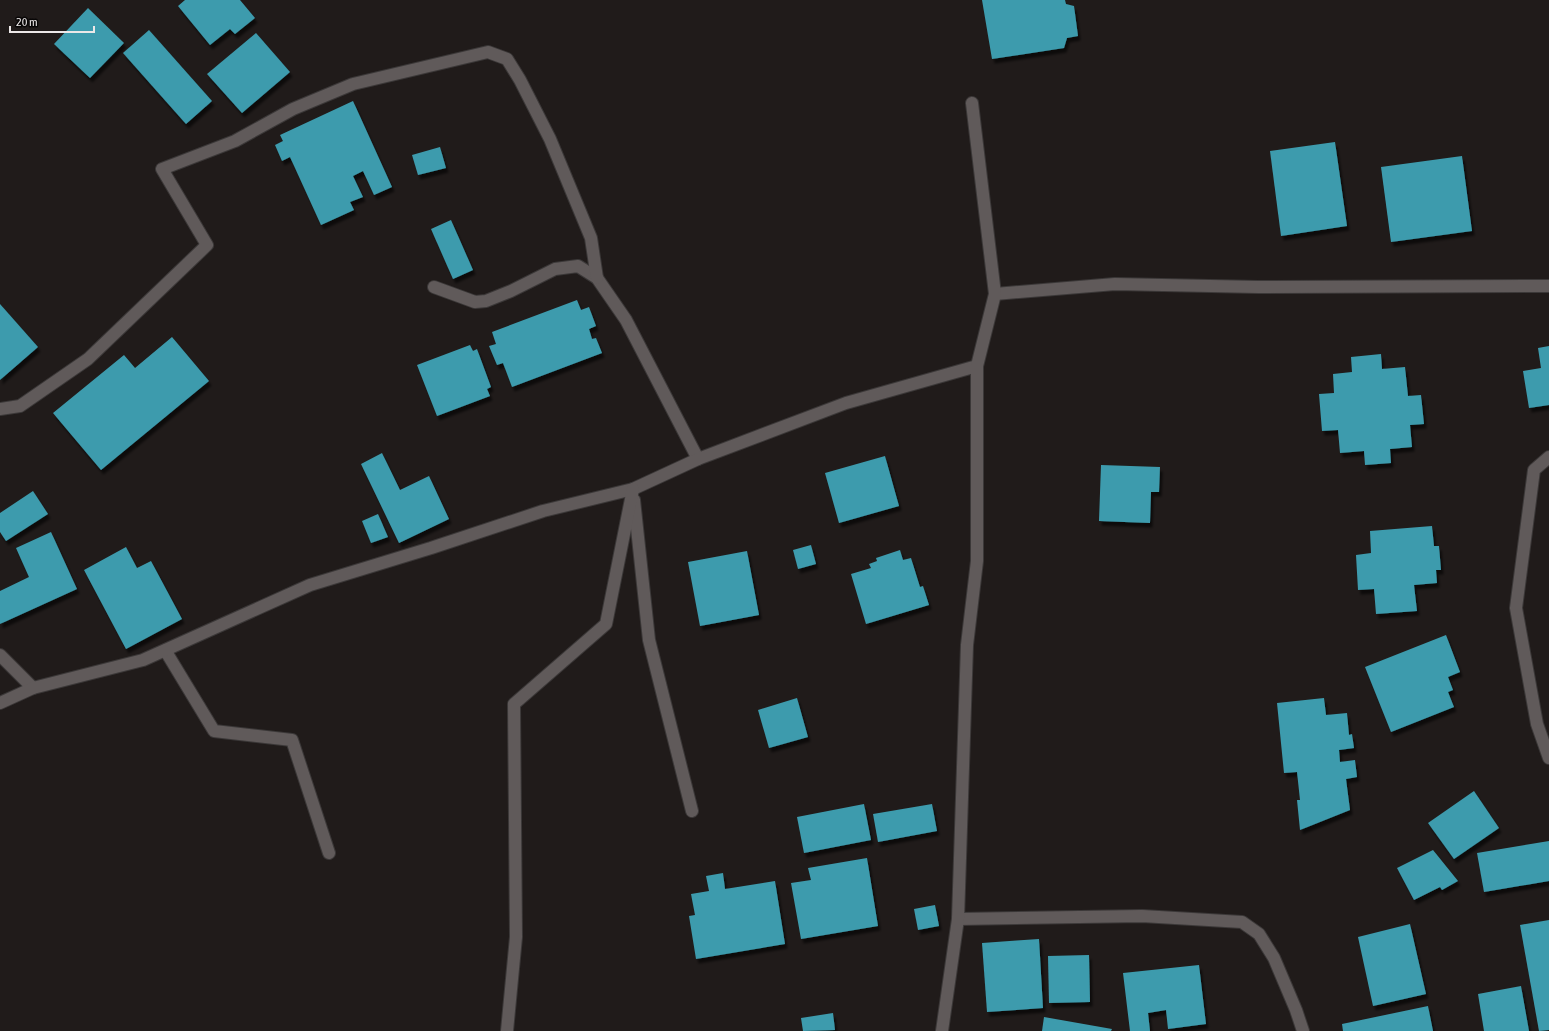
<svg xmlns="http://www.w3.org/2000/svg" width="1549" height="1031" viewBox="0 0 1549 1031" font-family="'Asap Condensed',sans-serif">
  <defs>
    <filter id="shadow"><feDropShadow dx="2.5" dy="4.5" stdDeviation="1" flood-color="#0009"/></filter>
  </defs>
  <rect width="100%" height="100%" fill="#201b1a"/>
  <g fill="#3d9bad" filter="url(#shadow)">
    <path d="M185 0H240L255 18 235 34 230 29 210 45 178 6Z"/>
    <path d="M982 0H1065L1066 4 1074 6 1078 36 1067 38 1064 48 992 59Z"/>
    <path d="M88 8 124 43 90 78 54 44Z"/>
    <path d="M149 30 212 101 186 124 123 53Z"/>
    <path d="M256 33 290 72 242 113 207 74Z"/>
    <path d="M353 101 392 187 374 195 363 171 353 176 363 197 350 202 354 210 321 225 290 157 282 161 275 145 283 141 280 135Z"/>
    <path d="M1335 142 1347 226 1281 236 1270 151Z"/>
    <path d="M440 147 446 168 418 175 412 155Z"/>
    <path d="M1462 156 1472 231 1391 242 1381 167Z"/>
    <path d="M451 220 473 270 453 279 431 229Z"/>
    <path d="M577 300 581 310 589 307 596 326 589 329 592 339 596 338 602 353 512 387 503 363 497 365 489 346 496 344 492 332Z"/>
    <path d="M0 304 38 347 0 380Z"/>
    <path d="M172 337 209 381 101 470 53 413 124 355 135 368Z"/>
    <path d="M470 345 473 351 477 349 491 387 487 389 490 396 437 416 417 365Z"/>
    <path d="M1549 346V405L1529 408 1523 371 1541 368 1538 348Z"/>
    <path d="M1381 354 1382 369 1405 367 1408 396 1421 395 1424 424 1410 425 1412 447 1390 449 1391 463 1365 465 1364 451 1340 453 1338 430 1322 431 1319 394 1334 393 1333 374 1352 372 1351 357Z"/>
    <path d="M382 453 400 490 429 476 449 519 399 543 361 464Z"/>
    <path d="M885 456 899 506 839 523 825 473Z"/>
    <path d="M1101 465 1160 467 1159 492H1151L1150 523 1099 521Z"/>
    <path d="M33 491 48 514 6 541 0 532V513Z"/>
    <path d="M378 514 388 537 371 543 362 521Z"/>
    <path d="M1432 526 1434 546H1439L1441 570H1436L1437 583 1414 585 1417 611 1376 614 1374 589 1358 590 1356 555 1371 553 1370 531Z"/>
    <path d="M51 532 77 589 0 624V591L29 577 16 548Z"/>
    <path d="M811 545 816 564 798 569 793 550Z"/>
    <path d="M126 547 137 568 151 561 182 619 126 649 84 570Z"/>
    <path d="M900 550 903 560 911 558 920 587 923 586 929 605 866 624 851 574 871 568 869 564 877 561 876 558Z"/>
    <path d="M747 551 759 615 700 626 688 562Z"/>
    <path d="M1446 635 1460 672 1448 677 1453 690 1448 692 1454 707 1391 732 1365 667Z"/>
    <path d="M797 698 808 737 769 748 758 710Z"/>
    <path d="M1324 698 1326 715 1347 713 1349 735 1352 734 1354 748 1339 750 1340 762 1355 760 1357 777 1346 779 1350 810 1300 830 1297 800H1300L1297 772 1284 773 1277 703Z"/>
    <path d="M1474 791 1499 828 1454 859 1428 823Z"/>
    <path d="M864 804 871 840 804 853 797 817Z"/>
    <path d="M932 804 937 831 878 842 873 814Z"/>
    <path d="M1549 841V881L1484 892 1477 853Z"/>
    <path d="M1433 850 1458 881 1442 890 1440 887 1414 900 1397 868Z"/>
    <path d="M867 858 878 926 801 939 791 883 811 880 808 868Z"/>
    <path d="M723 873 725 889 775 881 785 944 696 959 689 916 695 915 691 894 709 891 706 876Z"/>
    <path d="M935 905 939 926 918 930 914 909Z"/>
    <path d="M1549 920V1030L1539 1031 1520 925Z"/>
    <path d="M1410 924 1426 994 1373 1006 1358 937Z"/>
    <path d="M1039 939 1043 1008 987 1012 982 943Z"/>
    <path d="M1089 955 1090 1002 1049 1003 1048 956Z"/>
    <path d="M1199 965 1206 1024 1168 1029 1166 1010 1148 1013 1150 1031H1130L1123 973Z"/>
    <path d="M1521 986 1529 1031H1484L1478 994Z"/>
    <path d="M1428 1006 1433 1031H1343L1342 1024Z"/>
    <path d="M833 1013 835 1030 803 1031 801 1018Z"/>
    <path d="M1044 1017 1112 1029 1111 1031H1042Z"/>
  </g>
  <g fill="none" stroke-linecap="round" stroke-linejoin="round">
    <defs>
      <g id="minor">
        <path d="M434 287 475 302 486 301 511 291 555 269 578 266 597 278 626 320 698 459"/>
        <path d="M995 294 1115 284 1258 287 1549 286"/>
        <path d="M0 409 20 406 88 359 207 245 162 169 235 141 293 109 353 84 488 52 507 59 520 80 550 139 591 238 597 278"/>
        <path d="M1549 457 1534 470 1516 608 1537 724 1549 758"/>
        <path d="M634 500 649 640 692 811"/>
        <path d="M166 650 168 655 214 731 292 740 329 853"/>
        <path d="M0 655 33 688"/>
        <path d="M0 703 33 688 143 660 310 585 431 548 543 511 633 489 698 459 846 403 977 366"/>
        <path d="M958 919 1142 916 1242 922 1259 934 1274 958 1296 1010 1303 1031"/>
        <path d="M507 1031 516 937 514 704 606 624 633 489"/>
        <path d="M942 1031 958 919 967 645 977 561V366L995 294 972 103"/>
      </g>
    </defs>
    <use href="#minor" stroke="#3b3838" stroke-width="14"/>
    <use href="#minor" stroke="#605a5a" stroke-width="12"/>
  </g>
  <path d="M10 26v6h84v-6" fill="none" stroke="#ece8e8" stroke-width="2"/>
  <text x="16" y="26" font-size="12" fill="#ece8e8" stroke="#080606" stroke-width="3" paint-order="stroke">20 m</text>
</svg>
